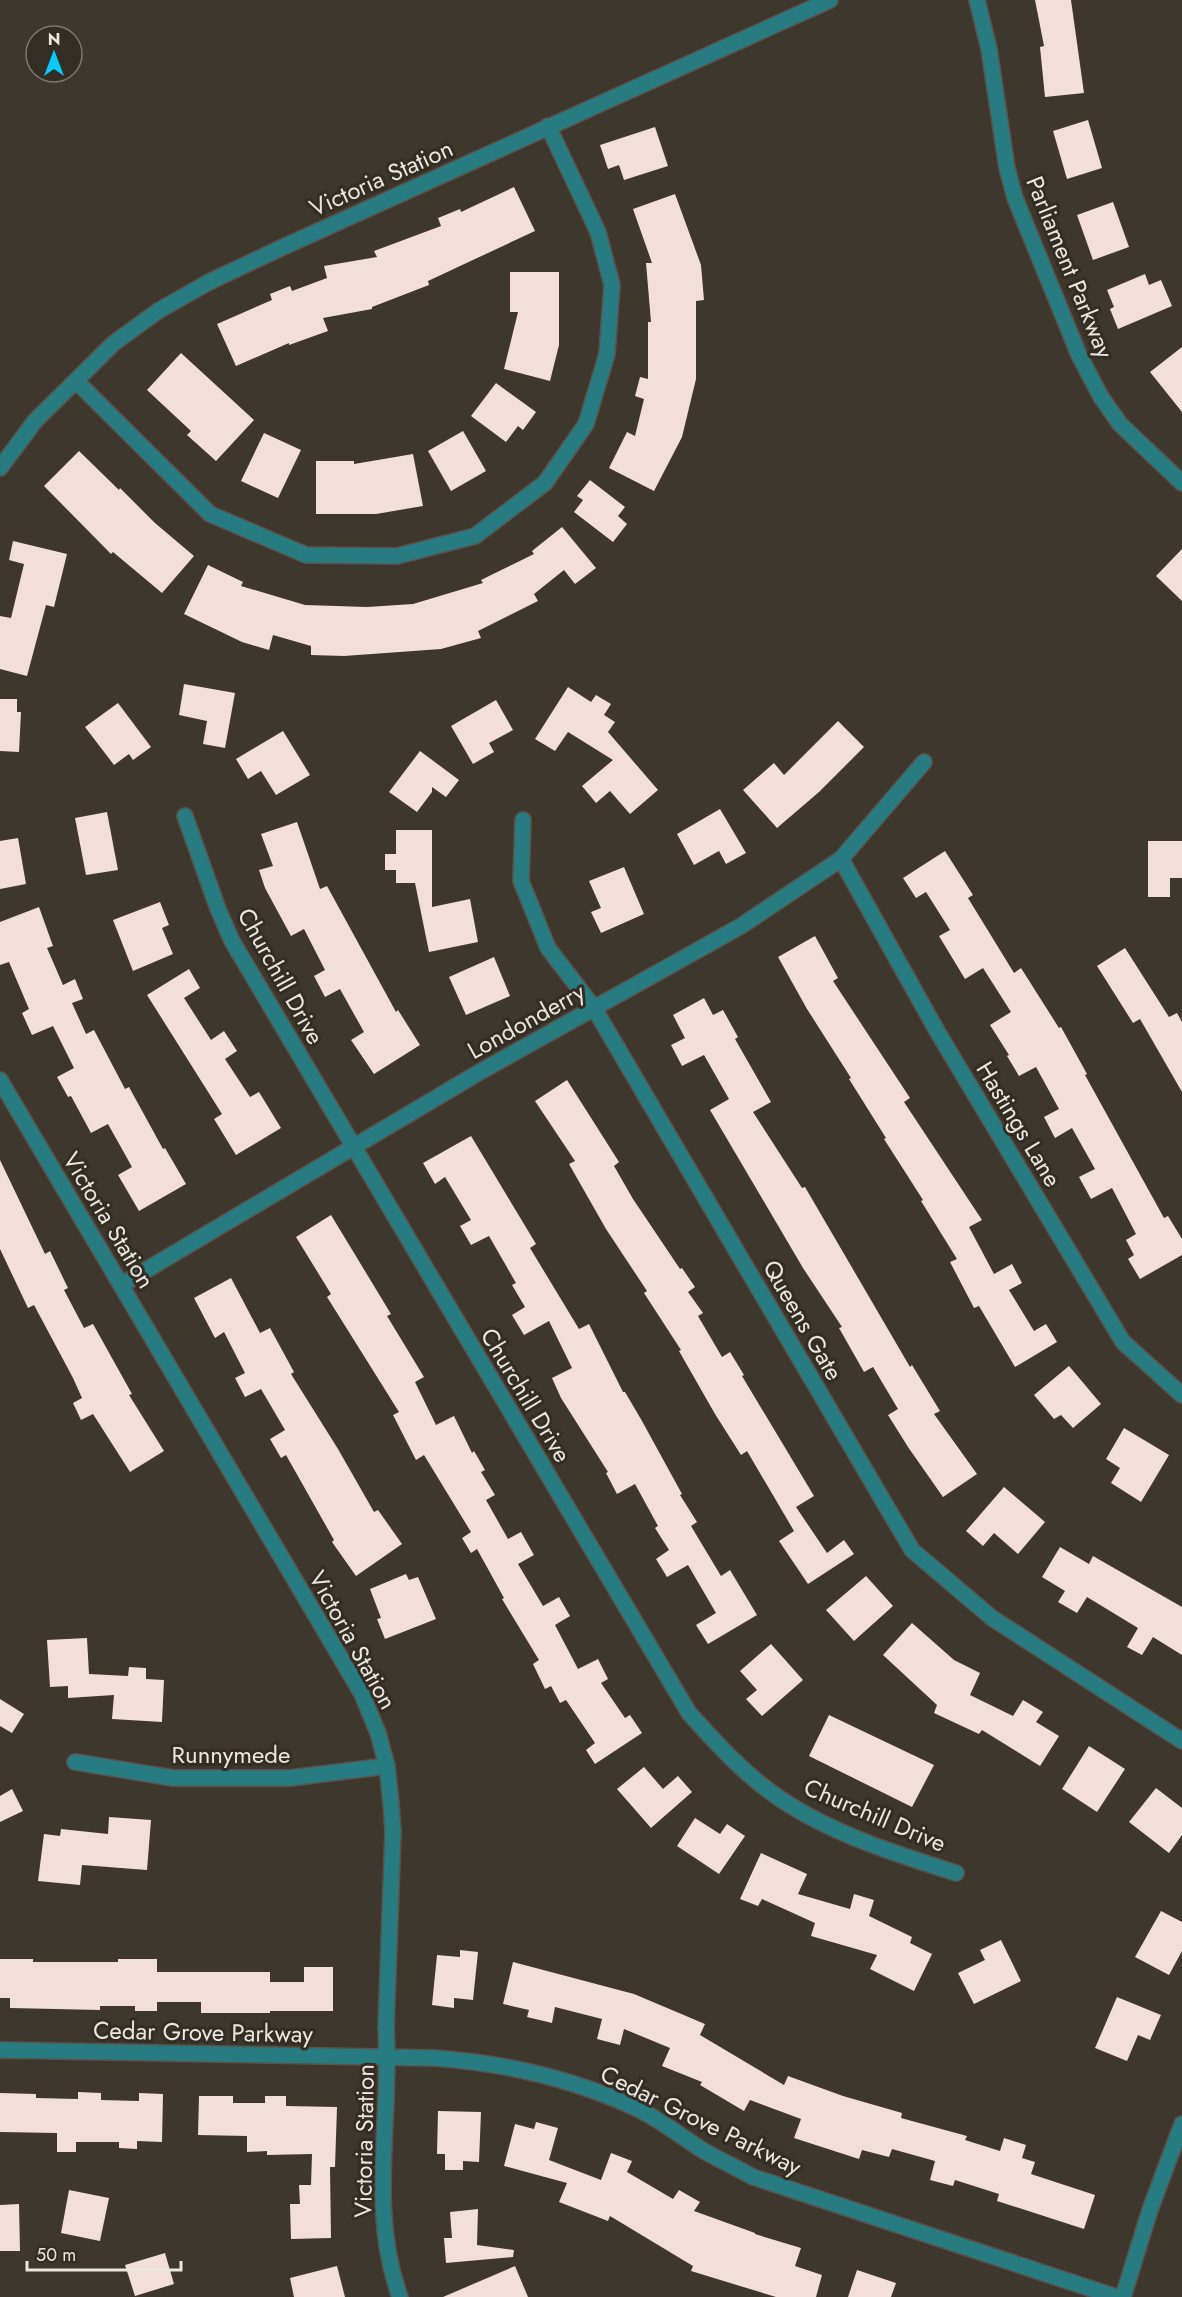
<svg xmlns="http://www.w3.org/2000/svg" width="1182" height="2297" viewBox="0 0 1182 2297" font-family="Jost,sans-serif">
  <rect width="100%" height="100%" fill="#3d372e"/>
  <g fill="#f2deda">
    <path d="M1035 0H1071L1084 93 1045 97 1040 47 1044 46Z"/>
    <path d="M1088 120 1102 168 1067 179 1053 131Z"/>
    <path d="M655 127 668 166 624 180 619 165 608 169 600 145Z"/>
    <path d="M514 187 535 231 428 281 429 285 372 307V309L323 318 328 331 289 345V343L236 366 217 324 272 300 270 294 290 286 292 291 327 278 324 266 377 257 374 251 441 226 438 218 460 209 461 212Z"/>
    <path d="M675 194 701 265 704 300 696 301V379L682 437 654 491 609 468 627 432 635 436 644 399 635 396 640 377 648 379V322H651L646 263H652L633 209Z"/>
    <path d="M1113 202 1129 247 1093 260 1077 215Z"/>
    <path d="M510 272H559V345L550 381 504 369 518 312H510Z"/>
    <path d="M1145 274 1149 285 1161 280 1172 306 1118 329 1110 309 1114 307 1107 290Z"/>
    <path d="M1182 347V412L1150 372Z"/>
    <path d="M181 353 254 420 216 461 187 435 191 431 147 390Z"/>
    <path d="M496 383 536 412 523 430 518 426 506 442 471 416Z"/>
    <path d="M463 431 486 471 451 491 428 451Z"/>
    <path d="M264 433 301 450 278 498 241 481Z"/>
    <path d="M79 451 119 490 120 488 155 523 194 556 162 593 113 552 111 554 44 486Z"/>
    <path d="M413 454 423 506 376 514H316V461H354V464Z"/>
    <path d="M590 480 625 507 618 516 627 524 613 542 574 512 583 500 577 496Z"/>
    <path d="M562 527 596 568 575 584 564 570 534 594 538 601 478 631 481 638 441 649 344 656 311 655V646L273 635 269 650 242 642 184 614 208 565 243 582 241 586 305 605 367 607 413 604 483 583 481 580 534 554 532 551Z"/>
    <path d="M13 541 67 554 54 607 46 605 27 676 0 669V616L11 618 24 564 9 560Z"/>
    <path d="M1182 549V601L1156 576Z"/>
    <path d="M184 684 235 693 225 748 203 744 207 721 179 715Z"/>
    <path d="M568 687 591 702 596 695 611 704 604 715 615 722 608 732 658 790 630 814 610 791 596 803 582 786 613 760 568 732 555 751 535 739Z"/>
    <path d="M0 699H17V712H21L19 752 0 751Z"/>
    <path d="M496 700 513 730 489 743 494 752 473 764 451 726Z"/>
    <path d="M118 703 151 747 133 760 129 754 114 765 85 727Z"/>
    <path d="M838 721 864 747 819 792 777 828 743 790 774 763 784 775Z"/>
    <path d="M283 731 310 775 276 795 261 771 248 779 236 759Z"/>
    <path d="M420 751 459 780 446 797 432 787V792L417 812 389 792Z"/>
    <path d="M720 809 746 853 726 864 719 851 694 865 677 834Z"/>
    <path d="M107 812 118 870 86 875 75 818Z"/>
    <path d="M297 822 320 889 327 886 396 1012 398 1010 420 1045 374 1074 351 1040 364 1032 340 989 325 997 314 976 325 970 304 929 291 936 265 888 259 870 273 866 261 834Z"/>
    <path d="M396 830H432V907L470 899 478 942 429 952 415 883H396V870H385V854H396Z"/>
    <path d="M18 838 26 884 0 889V841Z"/>
    <path d="M1148 841H1182V878H1170V897H1148Z"/>
    <path d="M945 851 973 895 968 898 1014 973 1021 968 1059 1028 1061 1027 1087 1074 1085 1075 1164 1218 1168 1216 1182 1239V1255L1140 1279 1128 1259 1134 1255 1126 1240 1136 1234 1112 1188 1091 1199 1079 1177 1095 1169 1072 1128 1055 1138 1044 1117 1059 1109 1036 1067 1019 1076 1007 1056 1009 1055 990 1025 1011 1012 983 968 965 979 939 936 950 930 926 892 916 898 903 878Z"/>
    <path d="M624 867 644 914 601 933 591 912 601 908 589 881Z"/>
    <path d="M160 902 169 925 162 928 173 954 133 971 113 920Z"/>
    <path d="M39 907 53 946 47 948 63 985 75 979 83 999 72 1003 86 1034 94 1030 125 1089 129 1087 163 1149 165 1148 186 1184 139 1211 118 1175 132 1167 108 1124 91 1133 71 1096 68 1097 57 1077 74 1068 53 1026 32 1035 22 1013 29 1009 9 962 0 965V922Z"/>
    <path d="M815 936 838 978 833 981 910 1098 904 1102 982 1220 969 1227 994 1274 1012 1264 1022 1283 1009 1290 1034 1331 1046 1324 1057 1342 1015 1367 979 1306 974 1308 950 1262 957 1259 921 1201 923 1200 884 1139 886 1138 849 1079 851 1078 807 1009 778 957Z"/>
    <path d="M1125 948 1169 1017 1177 1013 1182 1022V1092L1140 1019 1133 1023 1097 966Z"/>
    <path d="M494 957 510 996 466 1015 449 977Z"/>
    <path d="M189 969 200 988 184 998 211 1040 224 1031 237 1051 225 1059 250 1097 259 1092 281 1128 236 1155 214 1119 222 1114 147 995Z"/>
    <path d="M704 998 713 1015 723 1010 738 1037 735 1039 771 1102 753 1112 802 1188 805 1187 910 1367 912 1365 940 1411 934 1414 977 1474 943 1497 908 1447 888 1415 898 1409 873 1367 864 1372 839 1328 842 1327 803 1268 710 1110 729 1099 704 1055 682 1066 671 1045 685 1038 673 1015Z"/>
    <path d="M567 1080 619 1162 614 1166 633 1199 680 1269 682 1268 695 1287 688 1292 703 1313 698 1316 722 1357 730 1352 744 1375 742 1376 814 1496 796 1507 827 1553 844 1540 854 1554 808 1584 779 1541 794 1531 747 1451 741 1455 715 1414 679 1351 681 1350 644 1293 647 1291 606 1229 569 1164 575 1161 535 1101Z"/>
    <path d="M471 1136 536 1244 530 1248 579 1329 589 1324 623 1392H625L642 1421 682 1494 680 1495 697 1522 691 1526 721 1576 730 1570 757 1615 708 1644 696 1625 716 1613 688 1565 667 1577 656 1559 669 1550 655 1528 658 1526 635 1484 617 1494 606 1473 608 1472 561 1398 552 1378 572 1368 549 1321 524 1335 512 1315 525 1307 512 1285 516 1283 489 1236 471 1245 460 1226 471 1220 445 1177 435 1184 423 1163Z"/>
    <path d="M0 1160 45 1254 50 1251 68 1288 64 1290 84 1328 93 1324 132 1394 129 1395 164 1451 130 1472 93 1414 81 1420 73 1403 82 1398 73 1378 34 1305 28 1308 0 1249Z"/>
    <path d="M331 1215 391 1314 387 1316 424 1377 415 1382 436 1425 454 1416 472 1453 474 1451 485 1470 481 1472 495 1495 486 1500 508 1539 521 1532 534 1555 518 1564 543 1606 559 1597 570 1616 555 1625 578 1669 598 1659 608 1679 601 1683 625 1718 630 1715 642 1733 595 1764 586 1750 595 1743 566 1700 560 1703 551 1686 545 1689 533 1664 539 1660 502 1599 504 1598 477 1549 471 1553 462 1538 471 1532 424 1455 416 1460 393 1415 399 1412 327 1297 331 1294 296 1237Z"/>
    <path d="M231 1278 260 1333 270 1328 294 1372 291 1374 338 1449 374 1512 378 1510 402 1544 356 1576 332 1542 334 1540 286 1455 281 1458 270 1439 285 1430 261 1389 245 1397 235 1378 245 1373 224 1332 215 1338 194 1298Z"/>
    <path d="M1069 1366 1101 1404 1073 1428 1061 1415 1054 1419 1034 1395Z"/>
    <path d="M1124 1428 1169 1455 1141 1502 1111 1483 1120 1468 1106 1459Z"/>
    <path d="M1004 1487 1045 1522 1018 1554 994 1533 983 1546 966 1531Z"/>
    <path d="M1060 1547 1089 1564 1093 1556 1182 1607V1655L1153 1637 1142 1655 1127 1647 1138 1628 1087 1597 1077 1613 1058 1602 1065 1591 1042 1577Z"/>
    <path d="M406 1574 409 1580 418 1577 436 1619 385 1639 377 1619 381 1618 370 1589Z"/>
    <path d="M866 1576 893 1606 854 1641 826 1610Z"/>
    <path d="M912 1623 954 1660 980 1673 970 1695 1013 1716 1023 1700 1043 1712 1036 1722 1059 1736 1040 1766 982 1730 979 1734 934 1713 937 1705 883 1655Z"/>
    <path d="M87 1638 89 1674 128 1676 129 1667 146 1668V1679L164 1680 162 1722 112 1719 114 1695 68 1698V1686L50 1687 47 1640Z"/>
    <path d="M771 1644 803 1680 762 1716 746 1699 757 1690 740 1671Z"/>
    <path d="M0 1699 24 1714 12 1733 0 1726Z"/>
    <path d="M829 1715 934 1765 912 1807 809 1756Z"/>
    <path d="M1089 1746 1125 1769 1097 1812 1062 1789Z"/>
    <path d="M644 1767 663 1789 678 1776 692 1792 651 1828 617 1789Z"/>
    <path d="M1156 1788 1182 1808V1835L1169 1853 1129 1822Z"/>
    <path d="M12 1789 23 1811 0 1822V1796Z"/>
    <path d="M109 1817 151 1820 147 1870 82 1865 80 1885 38 1881 44 1834 60 1836 61 1829 108 1834Z"/>
    <path d="M695 1818 720 1834 727 1824 745 1836 719 1874 677 1846Z"/>
    <path d="M761 1853 807 1874 798 1894 850 1909 854 1894 874 1900 869 1916 912 1937 910 1943 932 1954 914 1991 870 1969 877 1955 811 1936 815 1923 762 1899 758 1906 740 1899Z"/>
    <path d="M1161 1911 1182 1922V1951L1169 1975 1135 1957Z"/>
    <path d="M1001 1940 1021 1981 974 2004 958 1973 985 1960 980 1950Z"/>
    <path d="M460 1950 478 1952 473 2000 454 1998V2008L432 2005 437 1955 460 1957Z"/>
    <path d="M0 1959H33V1962H118V1959H157V1972H270V1982H304V1967H333V2011H270V2013H201V2002H157V2011H135V2006H100V2010L10 2008V1998H0Z"/>
    <path d="M513 1962 634 1994 705 2024 700 2035 784 2085 788 2076 843 2096 902 2113 901 2118 967 2136 965 2140 1000 2151 1004 2138 1026 2145 1022 2158 1035 2162 1031 2174 1095 2195 1084 2229 997 2201 999 2194 955 2180 953 2186 930 2180 935 2161 892 2149 889 2157 862 2150 859 2159 794 2138 801 2119 750 2100 744 2111 700 2085 702 2082 662 2066 670 2048 624 2029 620 2045 597 2039 602 2019 555 2007 552 2023 527 2017 529 2010 503 2004Z"/>
    <path d="M1117 1997 1161 2015 1150 2040 1138 2035 1127 2061 1095 2048Z"/>
    <path d="M78 2092 101 2093V2100L139 2101V2093L163 2094 162 2142 137 2141V2149L119 2148V2142H76V2152H57V2133L0 2132V2093L36 2094V2098L78 2099Z"/>
    <path d="M199 2096H233V2103H265V2096H286V2106L337 2107 335 2167H330L331 2238 291 2239 290 2204H300L299 2185H311L312 2154 267 2155V2151L247 2152V2136L198 2135Z"/>
    <path d="M438 2111 481 2112 479 2162 463 2161V2170H445V2154H437Z"/>
    <path d="M536 2122 558 2128 549 2160 601 2180 611 2153 632 2161 627 2172 673 2199 679 2190 700 2202 694 2211 755 2233V2234L801 2248 795 2266 822 2275 816 2297H776L691 2271 693 2266 610 2216 608 2221 559 2202 567 2183 504 2166 515 2124 534 2129Z"/>
    <path d="M69 2190 109 2198 100 2241 61 2233Z"/>
    <path d="M19 2204 20 2251H0V2205Z"/>
    <path d="M478 2209 477 2245 514 2250 513 2257 446 2263 444 2238H452L450 2212Z"/>
    <path d="M165 2253 174 2284 135 2296 125 2265Z"/>
    <path d="M337 2266 345 2297H294L290 2278Z"/>
    <path d="M515 2266 528 2297H443Z"/>
    <path d="M857 2270 896 2283 891 2297H848Z"/>
  </g>
  <g fill="none" stroke-linecap="round" stroke-linejoin="round">
    <defs>
      <g id="minor">
        <path d="M977 0 989 49 1007 168 1015 198 1079 355 1101 397 1120 424 1182 483"/>
        <path d="M76 381 210 514 306 555 397 556 475 536 545 483 586 424 607 354 612 285 598 232 548 126"/>
        <path d="M0 468 35 421 114 343 158 311 209 282 281 248 830 0"/>
        <path d="M185 816 218 909 232 941 689 1713C716 1743 745 1775 779 1798 832 1834 896 1854 956 1873"/>
        <path d="M523 820 521 881 548 948 594 1008 912 1550 992 1618 1182 1741"/>
        <path d="M841 859 937 1031 1123 1342 1182 1395"/>
        <path d="M0 1080 362 1694 378 1733 387 1766 391 1803 393 1832 386 2027C392 2117 368 2210 400 2297"/>
        <path d="M121 1285 478 1073 741 926 841 859 924 762"/>
        <path d="M75 1762 173 1778H290L387 1766"/>
        <path d="M0 2050 434 2058C505 2063 574 2079 638 2109 662 2121 682 2137 704 2151 720 2160 737 2168 753 2177L1116 2297"/>
        <path d="M1123 2297 1150 2210 1182 2124"/>
      </g>
    </defs>
    <use href="#minor" stroke="#59534a" stroke-width="18"/>
    <use href="#minor" stroke="#277c81" stroke-width="15"/>
  </g>
  <g text-anchor="middle" dominant-baseline="central" stroke-width="6" stroke-linejoin="round" paint-order="stroke">
    <g font-size="24" fill="#eae6e0" stroke="#332d24">
      <text transform="translate(381 178) rotate(-24)">Victoria Station</text>
      <text transform="translate(1070 267) rotate(68)">Parliament Parkway</text>
      <text transform="translate(281 976) rotate(61)">Churchill Drive</text>
      <text transform="translate(526 1021) rotate(-29)">Londonderry</text>
      <text transform="translate(1019 1124) rotate(59)">Hastings Lane</text>
      <text transform="translate(109 1220) rotate(59)">Victoria Station</text>
      <text transform="translate(803 1320) rotate(60)">Queens Gate</text>
      <text transform="translate(526 1395) rotate(59)">Churchill Drive</text>
      <text transform="translate(353 1640) rotate(61)">Victoria Station</text>
      <text x="231" y="1754">Runnymede</text>
      <text transform="translate(875 1815) rotate(23)">Churchill Drive</text>
      <text transform="translate(203 2032) rotate(1)">Cedar Grove Parkway</text>
      <text transform="translate(701 2120) rotate(26)">Cedar Grove Parkway</text>
      <text transform="translate(364 2141) rotate(-89)">Victoria Station</text>
    </g>
  </g>
  <g transform="translate(54 54)"><circle r="28" fill="#332d24" stroke="#7c776f" stroke-width="1.5"/>
  <path d="M0-4.5L10 22L0 15L-10 22Z" fill="#0acafa"/>
  <text y="-9" font-size="16" font-weight="bold" text-anchor="middle" fill="#eae6e0">N</text>
  </g>
  <path d="M27 2261v9h154v-9" fill="none" stroke="#eae6e0" stroke-width="3"/>
  <text x="36" y="2261" font-size="18" fill="#eae6e0" stroke="#332d24" stroke-width="4.5" paint-order="stroke">50 m</text>
</svg>
